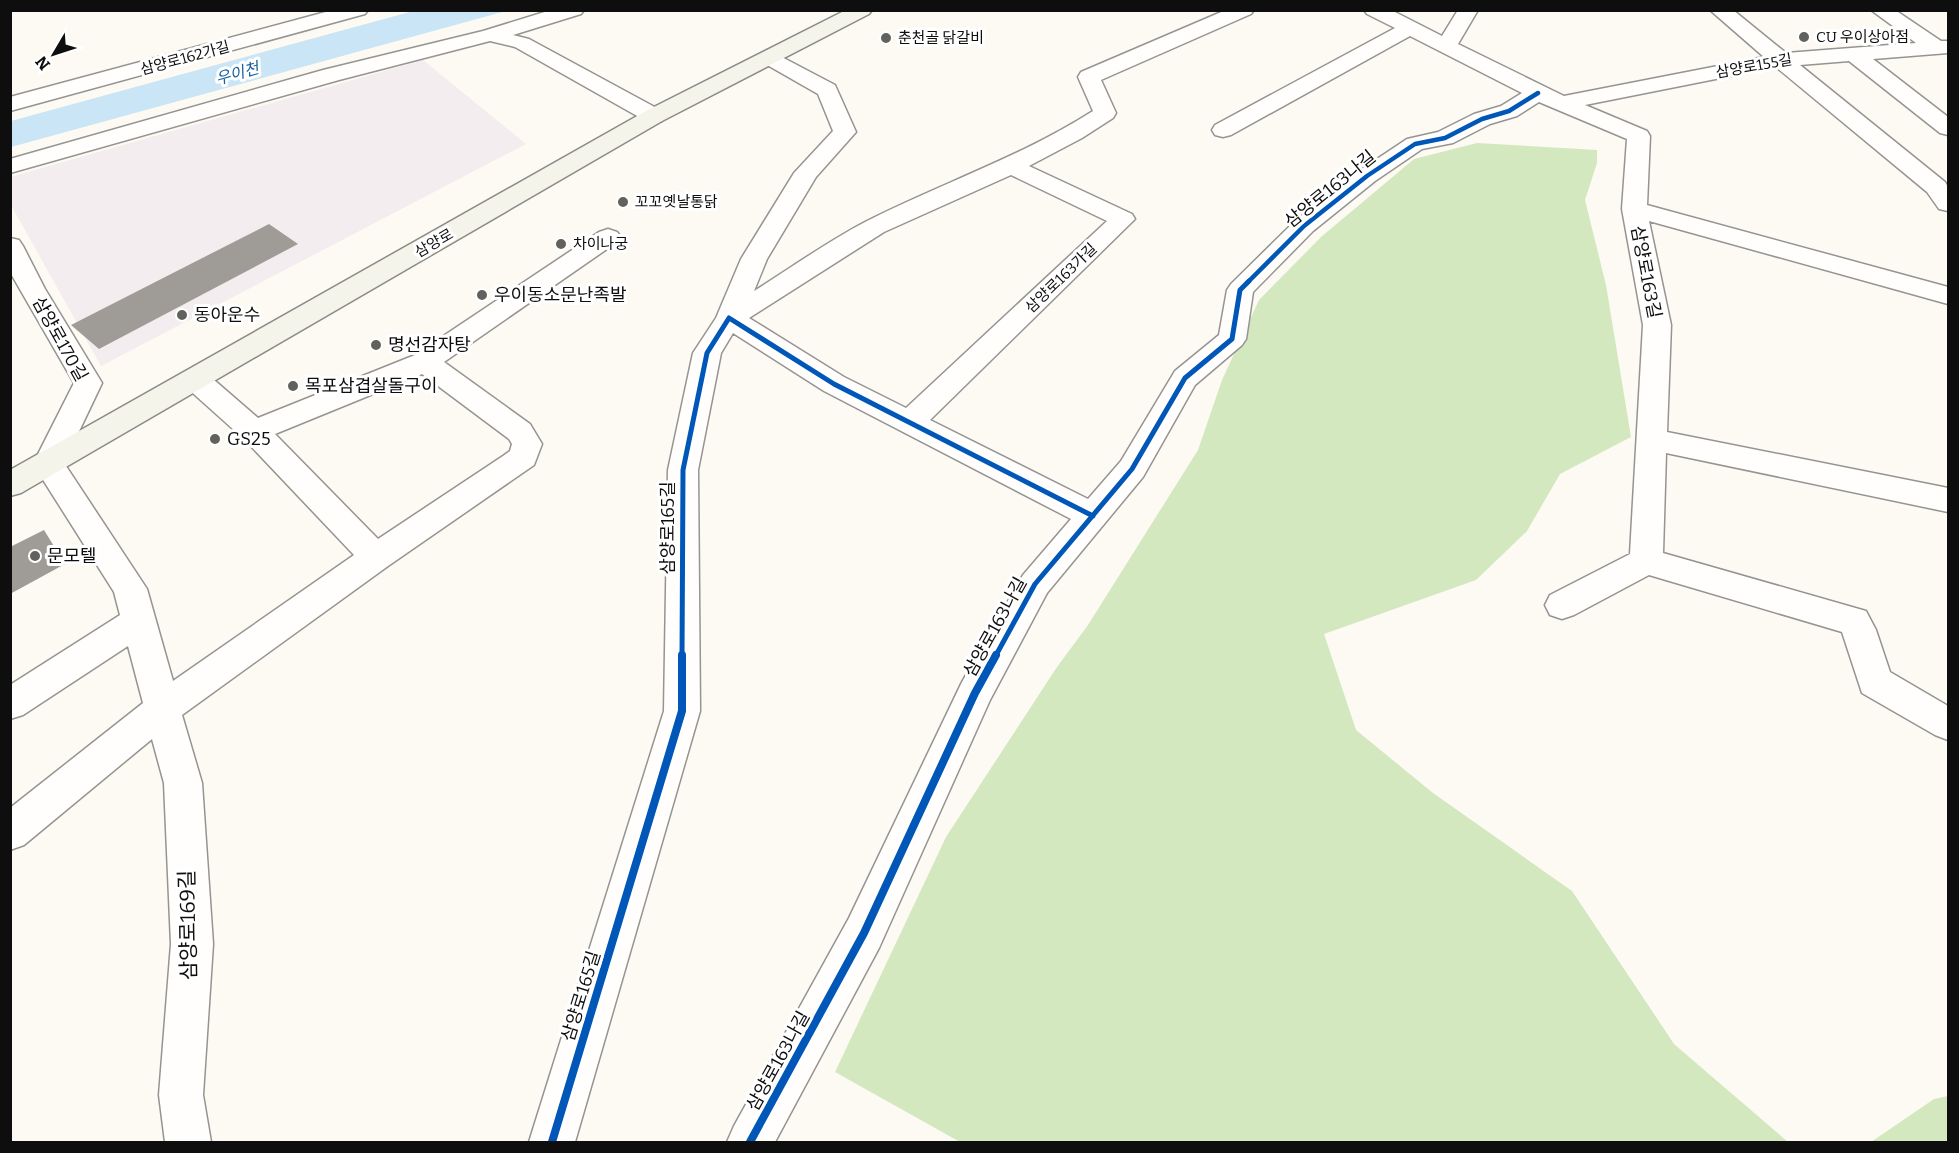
<svg xmlns="http://www.w3.org/2000/svg" width="1959" height="1153" viewBox="0 0 1959 1153" font-family="Bitter,'Noto Sans KR',serif">
	<style>
		.industrial { fill: #f3edef }
		.forest { fill: #d4e8c0 }
		.water { fill: #cae5f5 }
		.building { fill: #9f9c98 }
		.lines { fill: none; stroke-linecap: round; stroke-linejoin: round }
		.street-casing { stroke: #959491; stroke-width: 3 }
		.secondary-casing { stroke: #8c8b87; stroke-width: 3 }
		.street { fill: #fffefd; fill-rule: evenodd }
		.secondary { fill: #f5f4ea; fill-rule: evenodd }
		.cycleway-far2-casing { stroke: #fff; stroke-width: 7 }
		.cycleway-far1-casing { stroke: #fff; stroke-width: 9 }
		.cycleway-casing { stroke: #fff; stroke-width: 11 }
		.cycleway-far2 { stroke: #0057b8; stroke-width: 4.5 }
		.cycleway-far1 { stroke: #0057b8; stroke-width: 5 }
		.cycleway { stroke: #0057b8; stroke-width: 8 }
		.poi-dot { fill: #61615e; stroke: #fff; stroke-width: 2 }
		.labels { text-anchor: middle; stroke-width: 6; stroke-linejoin: round; paint-order: stroke }
		.far-poi-label { font-size: 15px; fill: #0e0e0e; stroke: #fff; text-anchor: start }
		.far-street-label { font-size: 15px; fill: #0e0e0e; stroke: #fff }
		.far-water-label { font-size: 16px; font-style: italic; fill: #1661a1; stroke: #fff }
		.street-label { font-size: 18px; fill: #0e0e0e; stroke: #fff }
		.poi-label { font-size: 18px; fill: #0e0e0e; stroke: #fff; text-anchor: start }
		.near-street-label { font-size: 21px; fill: #0e0e0e; stroke: #fff }
	</style>
	<rect width="100%" height="100%" fill="#fcfaf2"/>
	<path class="industrial" d="M 423,60 L 526,144 L 101,366 L 11,205 L 10,177 Z"/>
	<path class="forest" d="M 1477,143 L 1597,150 L 1597,163 L 1585,200 L 1606,285 L 1631,437 L 1560,474 L 1527,531 L 1476,580 L 1324,634 L 1356,730 L 1433,793 L 1572,891 L 1674,1044 L 1788,1142 L 960,1142 L 835,1072 L 946,837 L 1057,667 L 1088,625 L 1198,450 L 1222,380 L 1259,300 L 1321,237 L 1414,159 Z
		M 1948,1096 L 1948,1142 L 1871,1142 L 1934,1099 Z"/>
	<path class="water" d="M 417,10 L 506,11 L 11,147 L 11,121 Z"/>
	<path class="building" d="M 269,224 L 298,244 L 99,349 L 71,325 Z
		M 44,530 L 65,564 L 10,594 L 10,547 Z"/>
	<g class="lines">
		<g class="street-casing">
			<path id="street" d="M 333,10 L 368,10 L 365,14 L 10,111 L 10,97 Z
				M 551,10 L 584,10 L 581,14 L 513,35 L 529,39 L 662,111 L 665,116 L 662,121 L 654,123 L 646,121 L 515,47 L 490,41 L 339,80 L 10,173 L 10,159 L 323,70 L 483,31 Z
				M 1226,10 L 1254,10 L 1251,14 L 1101,80 L 1116,113 L 1113,118 L 1082,138 L 1029,166 L 1132,214 L 1135,219 L 930,420 L 1088,499 L 1121,461 L 1175,371 L 1219,335 L 1227,290 L 1231,284 L 1295,221 L 1359,171 L 1407,139 L 1438,132 L 1474,114 L 1501,106 L 1522,93 L 1410,36 L 1231,135 L 1223,137 L 1215,135 L 1212,130 L 1215,125 L 1395,28 L 1367,14 L 1364,10 L 1391,10 L 1442,36 L 1458,10 L 1478,10 L 1458,44 L 1564,96 L 1764,57 L 1710,10 L 1733,10 L 1786,53 L 1916,43 L 1871,10 L 1895,10 L 1941,41 L 1948,41 L 1948,53 L 1873,59 L 1948,117 L 1948,135 L 1940,133 L 1849,61 L 1800,65 L 1945,182 L 1948,187 L 1948,211 L 1939,209 L 1927,192 L 1776,67 L 1585,105 L 1647,131 L 1650,136 L 1647,205 L 1948,287 L 1948,304 L 1649,221 L 1671,325 L 1667,432 L 1948,488 L 1948,512 L 1666,453 L 1663,553 L 1866,611 L 1876,630 L 1890,672 L 1948,706 L 1948,740 L 1935,735 L 1862,693 L 1842,632 L 1649,575 L 1574,615 L 1562,619 L 1550,615 L 1545,605 L 1550,595 L 1630,554 L 1643,325 L 1622,209 L 1627,139 L 1539,102 L 1517,116 L 1490,124 L 1453,143 L 1422,149 L 1375,181 L 1313,231 L 1253,292 L 1246,339 L 1242,345 L 1195,385 L 1143,477 L 1047,593 L 990,700 L 879,948 L 775,1142 L 727,1142 L 734,1126 L 849,918 L 962,682 L 1023,575 L 1071,519 L 824,391 L 733,333 L 721,353 L 698,470 L 700,711 L 575,1142 L 529,1142 L 664,711 L 668,470 L 693,353 L 716,318 L 741,259 L 794,173 L 833,131 L 818,94 L 762,62 L 758,58 L 762,54 L 769,52 L 776,54 L 835,85 L 856,132 L 816,177 L 767,259 L 754,291 C 791,268 828,241 867,221 C 942,183 1021,157 1093,111 L 1078,77 L 1081,72 ZM 1011,175 L 1107,221 L 906,408 L 844,377 L 749,318 L 884,232 Z
				M 608,229 L 617,232 L 621,237 L 617,242 L 444,362 L 530,424 L 542,444 L 534,465 L 388,566 L 182,715 L 202,783 L 213,944 L 203,1095 L 211,1142 L 165,1142 L 159,1095 L 171,944 L 164,783 L 152,739 L 24,845 L 10,850 L 10,808 L 143,703 L 128,646 L 23,715 L 10,719 L 10,685 L 120,615 L 114,592 L 33,464 L 74,383 L 10,272 L 10,238 L 19,240 L 23,246 L 45,289 L 102,383 L 64,463 L 147,589 L 173,681 L 354,555 L 244,439 L 186,387 L 182,380 L 186,373 L 196,370 L 206,373 L 258,418 L 415,355 L 599,232 ZM 422,374 L 509,439 L 512,444 L 510,451 L 503,456 L 378,539 L 275,434 Z"/>
		</g>
		<g class="secondary-casing">
			<path id="secondary" d="M 846,10 L 872,10 L 869,14 L 662,121 L 21,493 L 10,496 L 10,470 L 646,111 Z"/>
		</g>
		<use href="#street" class="street"/>
		<use href="#secondary" class="secondary"/>
		<g class="cycleway-far2-casing">
			<path id="cycleway-far2" d="M 1247,283 L 1304,226 L 1367,176 L 1415,144 L 1445,138 L 1482,119 L 1509,111 L 1538,93"/>
		</g>
		<g class="cycleway-far1-casing">
			<path id="cycleway-far1" d="M 682,657 L 683,470 L 707,353 L 729,318 L 834,384 L 1093,516
				M 995,657 L 1035,584 L 1132,469 L 1185,378 L 1232,339 L 1240,290 L 1249,281"/>
		</g>
		<g class="cycleway-casing">
			<path id="cycleway" d="M 552,1142 L 682,711 L 682,655
				M 750,1142 L 864,933 L 975,693 L 996,655"/>
		</g>
		<use href="#cycleway-far2" class="cycleway-far2"/>
		<use href="#cycleway-far1" class="cycleway-far1"/>
		<use href="#cycleway" class="cycleway"/>
	</g>
	<g class="poi-dot">
		<circle cx="1804" cy="37" r="6"/>
		<circle cx="886" cy="38" r="6"/>
		<circle cx="623" cy="202" r="6"/>
		<circle cx="561" cy="244" r="6"/>
		<circle cx="482" cy="295" r="6"/>
		<circle cx="182" cy="315" r="6"/>
		<circle cx="376" cy="345" r="6"/>
		<circle cx="293" cy="386" r="6"/>
		<circle cx="215" cy="439" r="6"/>
		<circle cx="35" cy="556" r="6"/>
	</g>
	<g class="labels">
		<g class="far-poi-label">
			<text x="1816" y="42">CU 우이상아점</text>
			<text x="898" y="43">춘천골 닭갈비</text>
			<text x="635" y="207">꼬꼬옛날통닭</text>
			<text x="573" y="249">차이나궁</text>
		</g>
		<g class="far-street-label">
			<text transform="translate(185 58) rotate(-15)" y="5">삼양로162가길</text>
			<text transform="translate(1754 66) rotate(-10)" y="5">삼양로155길</text>
			<text transform="translate(434 243) rotate(-30)" y="5">삼양로</text>
			<text transform="translate(1061 278) rotate(-44)" y="5">삼양로163가길</text>
		</g>
		<g class="far-water-label">
			<text transform="translate(237 73) rotate(-16)" y="6">우이천</text>
		</g>
		<g class="street-label">
			<text transform="translate(1330 189) rotate(-39)" y="6">삼양로163나길</text>
			<text transform="translate(1646 272) rotate(79)" y="6">삼양로163길</text>
			<text transform="translate(60 339) rotate(61)" y="6">삼양로170길</text>
			<text transform="translate(668 528) rotate(-90)" y="6">삼양로165길</text>
			<text transform="translate(995 627) rotate(-61)" y="6">삼양로163나길</text>
			<text transform="translate(581 996) rotate(-73)" y="6">삼양로165길</text>
			<text transform="translate(778 1061) rotate(-61)" y="6">삼양로163나길</text>
		</g>
		<g class="poi-label">
			<text x="494" y="301">우이동소문난족발</text>
			<text x="194" y="321">동아운수</text>
			<text x="388" y="351">명선감자탕</text>
			<text x="305" y="392">목포삼겹살돌구이</text>
			<text x="227" y="445">GS25</text>
			<text x="47" y="562">문모텔</text>
		</g>
		<g class="near-street-label">
			<text transform="translate(188 925) rotate(-91)" y="7">삼양로169길</text>
		</g>
	</g>
	<rect width="1959" height="1153" fill="none" stroke="#0e0e0e" stroke-width="24"/>
	<g transform="translate(54 54) rotate(231)" stroke="#ffffff" stroke-width="4.5" paint-order="stroke">
	<path d="M0-4.5L10 22L0 15L-10 22Z" fill="#0e0e0e"/>
	<text y="-9" font-size="16" font-weight="bold" text-anchor="middle" fill="#0e0e0e">N</text>
	</g>
</svg>
